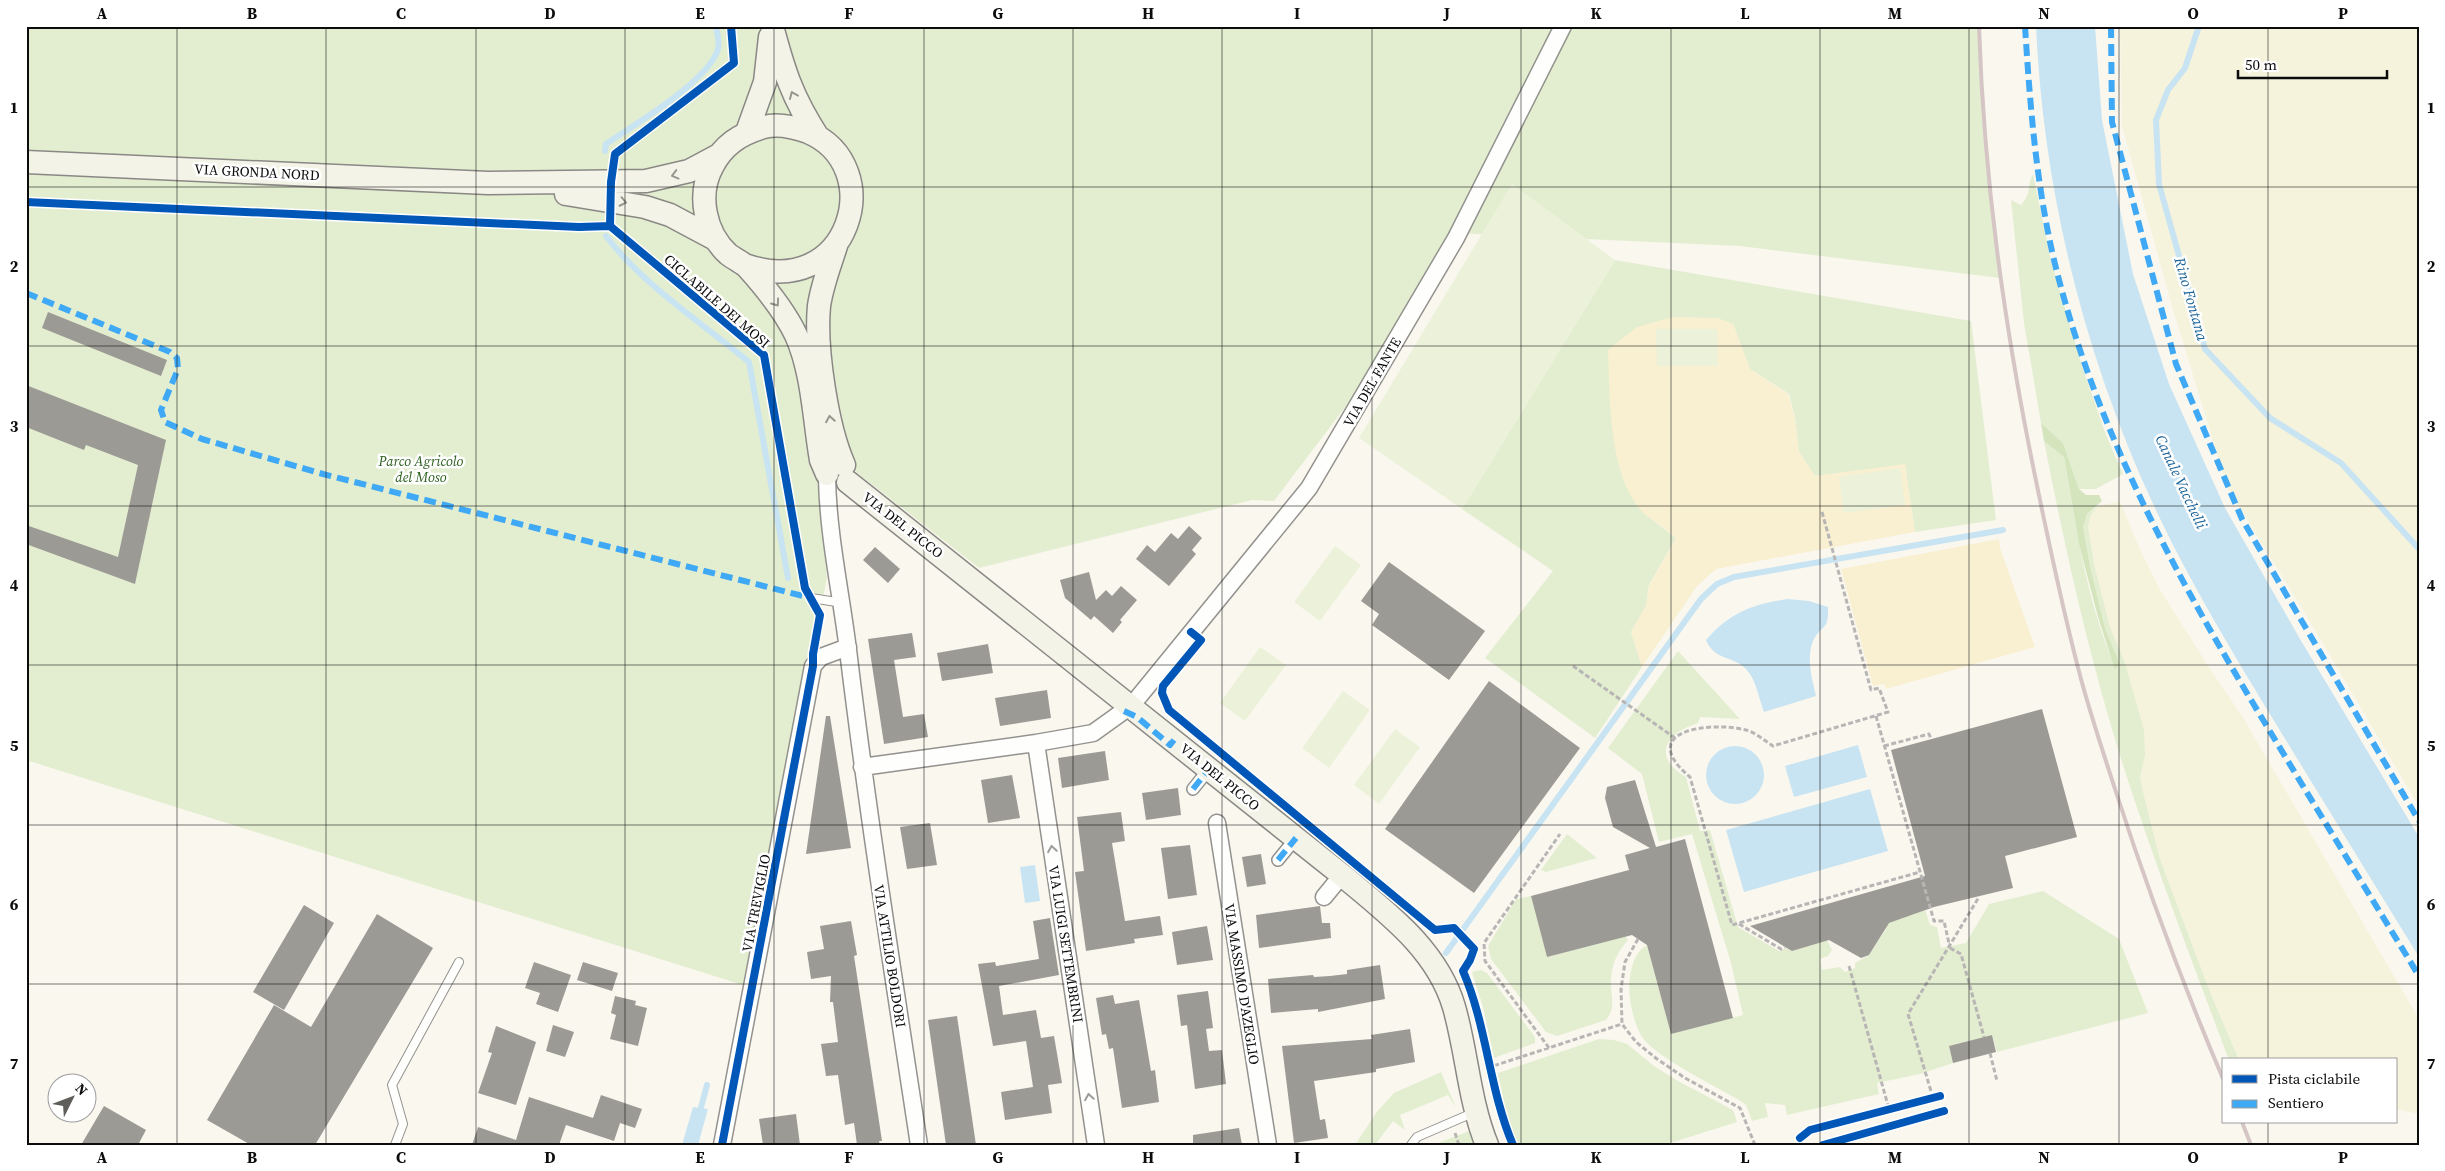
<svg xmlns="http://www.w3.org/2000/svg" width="2445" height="1171" viewBox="0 0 2445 1171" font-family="'Source Serif 4',serif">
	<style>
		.farmland { fill: #f6f3dc }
		.green { fill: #e3eed0 }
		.forest { fill: #d4e5be }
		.sand { fill: #f9efd1 }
		.pitch { fill: #ecf2da }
		.water { fill: #c8e4f2 }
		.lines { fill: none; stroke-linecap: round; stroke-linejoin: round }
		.stream { stroke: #c8e4f2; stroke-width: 6 }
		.building { fill: #9c9a95 }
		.service-casing { stroke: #93928e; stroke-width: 10 }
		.pedestrian-casing { stroke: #93928e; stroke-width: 14 }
		.minor-casing { stroke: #93928e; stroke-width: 19 }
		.secondary-casing { stroke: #8a8885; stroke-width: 25 }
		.path { stroke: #b7b6b5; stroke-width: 3; stroke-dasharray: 5 2.5; stroke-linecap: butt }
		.service { stroke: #fefefd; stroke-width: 8 }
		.pedestrian { stroke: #fefefd; stroke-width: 11 }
		.minor { stroke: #fefefd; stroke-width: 16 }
		.secondary { stroke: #f4f3e8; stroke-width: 22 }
		.rail { stroke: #d5c5c4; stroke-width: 4 }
		.quiet { stroke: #3fa9f5; stroke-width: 6; stroke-dasharray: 12 6; stroke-linecap: butt }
		.cycleway-casing { stroke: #fff; stroke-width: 11 }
		.cycleway { stroke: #0057b8; stroke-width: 8 }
		.oneway { stroke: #979790 }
		.oneway2 { stroke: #9d9d9d }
		.grid { fill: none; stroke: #0c0c0c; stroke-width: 1; stroke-opacity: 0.55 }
		.labels { text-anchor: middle; stroke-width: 5; stroke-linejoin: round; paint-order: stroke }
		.street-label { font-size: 14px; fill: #0c0c0c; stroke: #fff }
		.park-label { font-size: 14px; font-style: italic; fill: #2d601f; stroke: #fff }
		.water-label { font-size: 15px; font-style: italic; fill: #1a6298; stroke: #fff }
		.neatline { fill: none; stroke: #0c0c0c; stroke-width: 2 }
		.grid-label { font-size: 16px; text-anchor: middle; font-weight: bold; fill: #0c0c0c }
	</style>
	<rect width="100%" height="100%" fill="#faf7ef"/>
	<path class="farmland" d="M 2120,26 L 2419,26 L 2419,807 L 2312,625 L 2227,487 L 2172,306 L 2122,126 Z
		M 2120,501 L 2141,552 L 2159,588 L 2212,672 L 2242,716 L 2419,1019 L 2419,1114 L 2396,1109 L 2396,1060 L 2239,1060 L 2210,992 L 2160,859 L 2143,792 L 2140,777 L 2145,755 L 2125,663 L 2110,627 L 2094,564 L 2088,526 L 2091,515 L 2098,506 Z"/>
	<path class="green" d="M 26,26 L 1979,26 L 1983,136 L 2000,278 L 1740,246 L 1452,233 L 1377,365 L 1274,501 L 1252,500 L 979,568 L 814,439 L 827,578 L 743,985 L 26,760 Z
		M 2033,174 L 2051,261 L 2083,369 L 2106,435 L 2123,474 L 2096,489 L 2079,489 L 2063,443 L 2041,423 L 2024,323 L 2011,200 L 2021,205 C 2033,191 2026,188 2033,174 Z
		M 1615,260 L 1971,321 L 1996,520 L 1915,532 L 1905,465 L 1815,476 L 1799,452 L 1795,418 L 1789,394 L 1750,369 L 1733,324 L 1645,514 L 1676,538 L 1649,585 L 1646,606 L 1631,632 L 1642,667 L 1595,738 L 1485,658 L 1553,571 L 1462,509 Z
		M 2044,441 L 2064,457 C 2076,528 2087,603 2116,670 L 2120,664 L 2105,628 L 2090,566 L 2083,527 L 2087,514 L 2098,506 L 2091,515 L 2088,526 L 2094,564 L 2110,627 L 2125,663 L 2144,730 L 2145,755 L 2140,777 L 2143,792 L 2160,859 L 2210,992 L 2239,1060 L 2229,1060 L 2227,1055 C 2189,953 2150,852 2118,749 C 2087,648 2064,544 2044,441 Z
		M 1678,651 L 1740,719 L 1700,717 L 1698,723 C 1666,733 1651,757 1686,777 L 1700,831 L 1710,830 L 1738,927 L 1779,951 L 1787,948 L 1792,951 L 1827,940 L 1832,950 L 1828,956 L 1820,959 L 1822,970 L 1840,967 L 1845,972 L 1855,968 L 1855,963 L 1869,955 L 1886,929 L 1881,926 L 1925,910 L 1930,925 L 1937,927 L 1941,948 L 1966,943 L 1989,904 L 2043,891 L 2119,939 L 2148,1013 L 1997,1052 L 1992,1035 L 1949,1046 L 1953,1063 L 1920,1074 L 1877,1083 L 1879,1094 L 1787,1115 L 1785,1105 L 1765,1103 L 1768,1117 L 1752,1121 L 1746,1105 L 1739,1100 C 1715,1086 1657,1058 1642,1037 C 1633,1022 1627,995 1630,977 C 1632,964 1635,952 1647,945 L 1671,1034 L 1743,1015 L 1731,963 L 1692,834 L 1659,842 L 1642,774 L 1608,748 Z
		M 1567,834 L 1597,858 L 1546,872 L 1541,870 Z
		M 1531,896 L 1547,957 L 1625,936 L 1628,940 C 1618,951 1612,963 1611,979 C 1610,994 1617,1007 1606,1020 L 1557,1036 L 1546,1032 L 1491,959 L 1488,946 L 1516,899 Z
		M 1481,970 L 1487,973 L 1535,1037 L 1535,1043 L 1494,1058 L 1483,1007 L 1472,972 Z
		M 1599,1039 L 1614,1040 L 1627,1044 L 1654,1066 L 1678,1081 L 1733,1110 L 1737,1122 L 1664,1145 L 1517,1145 L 1506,1113 L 1498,1073 Z
		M 1441,1072 L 1456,1108 L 1448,1095 L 1400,1115 L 1405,1130 L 1393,1121 L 1375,1145 L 1355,1145 L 1376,1113 L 1394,1093 Z
		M 1469,1131 L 1474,1145 L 1433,1145 Z"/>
	<path class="forest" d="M 2041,423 L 2063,443 L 2079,489 L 2086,495 L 2099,495 L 2102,501 L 2087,514 L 2083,527 L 2090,566 L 2105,628 L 2120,664 L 2115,670 L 2098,617 L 2079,544 L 2064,457 L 2044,441 Z"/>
	<path class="sand" d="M 1673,317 L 1718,318 L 1733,324 L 1750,369 L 1788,394 L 1795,418 L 1799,452 L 1815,476 L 1905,464 L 1915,532 L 1716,569 L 1697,586 L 1642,667 L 1631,632 L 1646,606 L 1649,586 L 1676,538 C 1667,529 1656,523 1646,515 C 1608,481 1610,397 1608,350 L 1637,327 Z
		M 1999,539 L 2000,548 L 2035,647 L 1886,689 L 1884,684 L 1873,686 L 1841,569 Z"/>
	<path class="pitch" d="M 1512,184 L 1615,260 L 1462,509 L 1359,438 Z
		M 1656,329 L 1717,329 L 1718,366 L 1657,366 Z
		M 1900,468 L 1905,505 L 1844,513 L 1839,477 Z
		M 1335,546 L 1361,565 L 1320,621 L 1294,602 Z
		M 1260,647 L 1286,665 L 1245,721 L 1220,703 Z
		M 1343,691 L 1370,710 L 1329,768 L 1302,748 Z
		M 1395,729 L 1420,747 L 1379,804 L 1354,785 Z"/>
	<path class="water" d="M 2036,26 L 2095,26 L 2102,120 L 2133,274 L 2169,384 L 2225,508 L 2300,639 L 2419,837 L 2419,957 C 2376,887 2333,817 2290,747 C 2249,680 2208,613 2172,543 C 2091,383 2044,205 2036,26 Z
		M 1788,599 L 1809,601 L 1828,607 C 1829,632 1821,624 1813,641 C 1806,659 1812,678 1816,696 L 1764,712 C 1759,699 1756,679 1746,669 C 1732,655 1715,661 1706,640 C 1731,612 1751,605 1788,599 Z
		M 1858,745 L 1867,777 L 1794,797 L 1785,766 Z
		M1706 775a29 29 0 1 1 58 0a29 29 0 1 1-58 0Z
		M 1870,789 L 1888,851 L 1744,892 L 1726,830 Z
		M 1035,865 L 1040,901 L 1025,903 L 1020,867 Z
		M 693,1107 L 708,1109 L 698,1145 L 682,1145 Z"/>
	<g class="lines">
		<path class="stream" d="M 2199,26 L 2185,68 L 2168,90 L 2156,120 L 2159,184 L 2205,349 L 2270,418 L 2341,463 L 2419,549
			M 605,151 L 606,144 C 634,125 709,81 718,49 C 720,43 717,33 716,26
			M 606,236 C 642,284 703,324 749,362 L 788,578
			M 1446,953 L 1701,599 L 1717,584 L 1734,577 L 2003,530
			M 699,1115 L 707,1085"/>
	</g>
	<path class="building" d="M 48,312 L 167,360 L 161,376 L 42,328 Z
		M 26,385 L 166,440 L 135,584 L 26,544 L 26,525 L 118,557 L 138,465 L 86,445 L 84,450 L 26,427 Z
		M 1189,526 L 1202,538 L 1192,550 L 1196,554 L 1169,586 L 1136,559 L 1147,545 L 1155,552 L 1171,533 L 1178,539 Z
		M 875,547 L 900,569 L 888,583 L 863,560 Z
		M 1389,562 L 1485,631 L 1449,680 L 1372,625 L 1379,614 L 1361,601 Z
		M 1089,572 L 1096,600 L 1106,590 L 1112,596 L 1121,586 L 1137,600 L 1120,620 L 1122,622 L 1113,633 L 1094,616 L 1091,620 L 1065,598 L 1060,580 Z
		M 912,633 L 916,657 L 894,660 L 903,717 L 924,714 L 928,737 L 884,744 L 868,639 Z
		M 988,644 L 993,673 L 942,681 L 937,653 Z
		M 1489,681 L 1580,748 L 1474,893 L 1385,829 Z
		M 1047,690 L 1051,718 L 1000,726 L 995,698 Z
		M 2042,709 L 2077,837 L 2005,856 L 2013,888 L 1934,907 L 1889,923 L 1869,955 L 1861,958 L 1829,940 L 1792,951 L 1750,926 L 1925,876 L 1891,750 Z
		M 826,716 L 830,716 L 851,848 L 806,854 Z
		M 1105,751 L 1109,780 L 1062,788 L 1058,758 Z
		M 1012,775 L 1020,818 L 988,823 L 981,780 Z
		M 1635,780 L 1656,847 L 1685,839 L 1733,1018 L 1671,1034 L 1647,945 L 1632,935 L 1547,957 L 1531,896 L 1629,870 L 1625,855 L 1650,848 L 1613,827 L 1605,798 L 1607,787 Z
		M 1178,788 L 1181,815 L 1146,820 L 1142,793 Z
		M 1121,812 L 1125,841 L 1112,843 L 1125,921 L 1160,916 L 1163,935 L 1134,939 L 1135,943 L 1086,951 L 1075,872 L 1084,871 L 1077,817 Z
		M 930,823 L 937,865 L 907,869 L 900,827 Z
		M 1190,845 L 1197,895 L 1168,899 L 1161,848 Z
		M 1261,854 L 1266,884 L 1247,887 L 1242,857 Z
		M 304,905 L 334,923 L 284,1010 L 253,992 Z
		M 1320,906 L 1322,923 L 1330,923 L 1331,938 L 1259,948 L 1256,915 Z
		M 377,914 L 433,948 L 315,1145 L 251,1145 L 207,1120 L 274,1005 L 311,1027 Z
		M 1050,918 L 1059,975 L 999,986 L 1003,1015 L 1036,1010 L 1041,1038 L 1054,1036 L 1062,1083 L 1048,1085 L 1052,1113 L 1005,1120 L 1001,1092 L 1033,1087 L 1026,1041 L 993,1046 L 978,964 L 995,962 L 996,966 L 1039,959 L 1033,921 Z
		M 851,921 L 857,955 L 854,956 L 882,1141 L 879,1141 L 880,1145 L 857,1145 L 854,1123 L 845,1125 L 838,1075 L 826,1076 L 821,1044 L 838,1042 L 833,1002 L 830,1002 L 831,976 L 811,979 L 807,952 L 824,949 L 820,926 Z
		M 1207,926 L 1213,960 L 1177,965 L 1172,932 Z
		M 534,962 L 571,975 L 558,1012 L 536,1004 L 540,993 L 525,988 Z
		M 583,962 L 618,973 L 612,991 L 577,980 Z
		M 1380,965 L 1385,999 L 1318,1012 L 1318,1009 L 1271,1013 L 1268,979 L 1313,975 L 1314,977 L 1330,976 L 1347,974 L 1347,970 Z
		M 1208,991 L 1213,1028 L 1206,1029 L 1209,1051 L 1222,1050 L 1226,1084 L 1195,1089 L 1187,1025 L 1181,1026 L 1177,995 Z
		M 1113,995 L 1115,1004 L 1139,1000 L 1151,1071 L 1155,1070 L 1159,1102 L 1122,1108 L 1113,1048 L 1109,1049 L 1106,1034 L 1102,1035 L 1096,998 Z
		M 615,996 L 636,1001 L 635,1005 L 647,1008 L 638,1046 L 610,1039 L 616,1015 L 611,1013 Z
		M 957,1016 L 976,1145 L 946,1145 L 928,1020 Z
		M 553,1025 L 574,1032 L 565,1057 L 546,1051 Z
		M 496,1026 L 536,1042 L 516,1105 L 478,1093 L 492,1053 L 488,1052 Z
		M 1410,1029 L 1415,1062 L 1376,1069 L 1376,1072 L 1314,1081 L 1320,1120 L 1325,1119 L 1328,1138 L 1294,1143 L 1282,1046 L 1372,1039 L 1371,1035 Z
		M 1992,1035 L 1996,1052 L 1953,1063 L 1949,1046 Z
		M 601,1095 L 642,1109 L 635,1128 L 620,1123 L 614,1141 L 566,1125 L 559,1145 L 472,1145 L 478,1127 L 516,1140 L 529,1097 L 593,1118 Z
		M 104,1106 L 146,1130 L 138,1145 L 81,1145 Z
		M 796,1114 L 800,1145 L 763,1145 L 759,1119 Z
		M 1239,1128 L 1242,1145 L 1193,1145 L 1193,1135 Z"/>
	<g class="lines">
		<g class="service-casing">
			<path id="service" d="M 811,598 L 843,603
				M 395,1145 L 403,1124 L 392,1085 L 459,962
				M 1411,1145 L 1417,1137 L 1475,1112"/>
		</g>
		<g class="pedestrian-casing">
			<path id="pedestrian" d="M 1193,789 L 1209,769
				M 1278,860 L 1296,838"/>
		</g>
		<g class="minor-casing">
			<path id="minor" d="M 827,478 C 828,535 841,593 848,650 C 868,816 894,980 919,1145
				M 1036,743 L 1096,1145
				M 862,767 L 1036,743 L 1093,733 L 1132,705 L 1309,488 L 1456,238 L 1563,26
				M 1217,823 L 1268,1145
				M 1324,897 L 1342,875
				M 722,1145 L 813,666 L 821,657 L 848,647"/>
		</g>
		<g class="secondary-casing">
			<path id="secondary" d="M 772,26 C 784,71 792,97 818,137
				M 747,132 L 765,82 L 770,37
				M 26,162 L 488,183 L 646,181 L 689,171 L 719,155
				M 566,194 L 645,207 L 670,215 L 715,239
				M 836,246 C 830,265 822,285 819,306 C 815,348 827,427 844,465
				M 745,265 C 850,302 889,166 808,132 C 794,127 778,123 764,127 C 740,134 723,145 712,167 C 697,195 705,233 728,254 C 734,259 742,262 747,267 C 765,287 784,310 796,335 C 813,373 814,420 821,460 L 827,474
				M 848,482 L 1342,875 C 1386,912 1437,949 1454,1007 C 1467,1052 1469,1101 1487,1145"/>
		</g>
		<path class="path" d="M 1822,512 L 1871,690 L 1879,688 L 1888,712 L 1773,746 C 1765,741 1755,732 1746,730 C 1711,721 1634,730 1690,777 L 1732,925 L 1920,872
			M 1573,666 L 1675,738
			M 1876,716 L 1934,921 L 1944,921 L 1950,948
			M 1884,746 L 1929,734 L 1931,739
			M 1739,924 L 1781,949 L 1785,947
			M 1638,939 L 1625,962 L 1621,989 L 1622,1024 L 1636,1042 L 1657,1059 L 1685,1078 L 1740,1108 L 1755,1145
			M 1950,948 L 1961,954 L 1984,1037
			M 1849,966 L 1889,1109
			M 1549,1048 L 1485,961 L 1484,943 L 1560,834
			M 1990,1053 L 1997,1081
			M 1487,1068 L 1622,1024
			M 1933,1098 L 1908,1014 L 1979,897
			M 1455,1133 L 1459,1145"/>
		<use href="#service" class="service"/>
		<use href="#pedestrian" class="pedestrian"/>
		<use href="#minor" class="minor"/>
		<use href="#secondary" class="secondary"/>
		<path class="rail" d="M 1979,26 C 1984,181 2004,324 2035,476 C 2049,544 2063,612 2081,679 C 2091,716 2103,752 2115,789 C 2147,888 2183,985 2224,1081
			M 2242,1122 L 2251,1145"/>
		<path class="quiet" d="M 2025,26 C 2030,105 2036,183 2054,260 C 2097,438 2183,588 2277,743 C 2324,821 2372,899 2419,976
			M 2111,26 L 2112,122 L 2176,364 L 2242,519 L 2419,821
			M 26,293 L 170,352 L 177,358 L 178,369 L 161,410 L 165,422 L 202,439 L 323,474 L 811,598
			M 1124,711 L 1137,717 L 1170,745 L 1174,740
			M 1193,789 L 1209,769
			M 1278,860 L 1296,838"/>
		<g class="cycleway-casing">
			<path id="cycleway" d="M 26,202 L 579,227 L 610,226
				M 1191,632 L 1201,640 L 1163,686 L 1162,693 L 1169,710 L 1435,930 L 1454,928 L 1474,949 L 1470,960 L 1463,971 C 1487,1026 1489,1089 1513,1145
				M 1800,1138 L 1810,1130 L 1940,1096
				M 722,1145 L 813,666 L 813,654 L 820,615 L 805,588 L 764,355 L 610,226 L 611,182 L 615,154 L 734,63 L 731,26
				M 1823,1145 L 1944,1111"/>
		</g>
		<use href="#cycleway" class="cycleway"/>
	</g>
	<defs><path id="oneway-chevron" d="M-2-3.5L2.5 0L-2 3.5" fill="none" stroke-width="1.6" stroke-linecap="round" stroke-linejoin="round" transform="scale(1.25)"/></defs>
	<g class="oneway">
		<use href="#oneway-chevron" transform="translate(793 95) rotate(-113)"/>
		<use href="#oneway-chevron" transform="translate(675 175) rotate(165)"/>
		<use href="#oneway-chevron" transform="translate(623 202) rotate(12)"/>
		<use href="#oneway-chevron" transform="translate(776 303) rotate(54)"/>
		<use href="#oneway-chevron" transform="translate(830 419) rotate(-99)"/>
	</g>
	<g class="oneway2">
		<use href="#oneway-chevron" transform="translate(1052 849) rotate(-99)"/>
		<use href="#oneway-chevron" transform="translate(1089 1097) rotate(-99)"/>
	</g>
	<path class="grid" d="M 177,26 L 177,1145M 326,26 L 326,1145M 476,26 L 476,1145M 625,26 L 625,1145M 774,26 L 774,1145M 924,26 L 924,1145M 1073,26 L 1073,1145M 1222,26 L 1222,1145M 1372,26 L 1372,1145M 1521,26 L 1521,1145M 1671,26 L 1671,1145M 1820,26 L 1820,1145M 1969,26 L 1969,1145M 2119,26 L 2119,1145M 2268,26 L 2268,1060M 26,187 L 2419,187M 26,346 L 2419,346M 26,506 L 2419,506M 26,665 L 2419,665M 26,825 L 2419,825M 26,984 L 2419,984M 2268,1122 L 2268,1145"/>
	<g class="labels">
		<g class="street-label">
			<text transform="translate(257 172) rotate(3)" y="5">VIA GRONDA NORD</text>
			<text transform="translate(717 301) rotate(41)" y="5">CICLABILE DEI MOSI</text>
			<text transform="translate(1372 382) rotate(-60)" y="5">VIA DEL FANTE</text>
			<text transform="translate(903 525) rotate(38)" y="5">VIA DEL PICCO</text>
			<text transform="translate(1220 777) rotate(39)" y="5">VIA DEL PICCO</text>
			<text transform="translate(756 903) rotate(-79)" y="5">VIA TREVIGLIO</text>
			<text transform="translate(1066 944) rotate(81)" y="5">VIA LUIGI SETTEMBRINI</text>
			<text transform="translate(890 956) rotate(81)" y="5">VIA ATTILIO BOLDORI</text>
			<text transform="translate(1242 984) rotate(81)" y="5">VIA MASSIMO D'AZEGLIO</text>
		</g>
		<g class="park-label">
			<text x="421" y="466">Parco Agricolo<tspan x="421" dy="16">del Moso</tspan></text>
		</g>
		<g class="water-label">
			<text transform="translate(2191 299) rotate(74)" y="5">Rino Fontana</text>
			<text transform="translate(2181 482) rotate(65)" y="5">Canale Vacchelli</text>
		</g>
	</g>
	<rect width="2445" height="1171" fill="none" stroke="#ffffff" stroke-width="55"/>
	<rect x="2222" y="1058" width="175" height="65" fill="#ffffff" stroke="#9e9e9e"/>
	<rect x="2232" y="1075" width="25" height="8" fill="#0057b8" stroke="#9e9e9e"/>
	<text x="2268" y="1084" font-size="15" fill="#0c0c0c">Pista ciclabile</text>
	<rect x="2232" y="1100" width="25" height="8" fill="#3fa9f5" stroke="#9e9e9e"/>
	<text x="2268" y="1108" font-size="15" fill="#0c0c0c">Sentiero</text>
	<g transform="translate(72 1098) rotate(48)"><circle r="24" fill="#ffffff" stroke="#9e9e9e"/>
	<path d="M0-4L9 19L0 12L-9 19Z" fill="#5f5e5b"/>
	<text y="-8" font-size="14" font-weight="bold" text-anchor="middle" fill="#0c0c0c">N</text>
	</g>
	<path d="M2238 70v8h149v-8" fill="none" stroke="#0c0c0c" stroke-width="2.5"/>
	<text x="2245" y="70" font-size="15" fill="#0c0c0c" stroke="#ffffff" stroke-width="4" paint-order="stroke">50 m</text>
	<rect x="28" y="28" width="2390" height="1116" class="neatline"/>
	<g class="grid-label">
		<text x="102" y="19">A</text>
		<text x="252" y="19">B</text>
		<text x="401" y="19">C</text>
		<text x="550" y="19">D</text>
		<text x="700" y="19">E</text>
		<text x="849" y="19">F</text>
		<text x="998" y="19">G</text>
		<text x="1148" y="19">H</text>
		<text x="1297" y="19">I</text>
		<text x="1447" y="19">J</text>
		<text x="1596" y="19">K</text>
		<text x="1745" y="19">L</text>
		<text x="1895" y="19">M</text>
		<text x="2044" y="19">N</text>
		<text x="2193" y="19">O</text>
		<text x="2343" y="19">P</text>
		<text x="14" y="113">1</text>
		<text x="2431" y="113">1</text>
		<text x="14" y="272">2</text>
		<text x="2431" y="272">2</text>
		<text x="14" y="432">3</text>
		<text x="2431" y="432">3</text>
		<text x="14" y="591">4</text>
		<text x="2431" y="591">4</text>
		<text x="14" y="751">5</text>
		<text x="2431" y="751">5</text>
		<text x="14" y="910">6</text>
		<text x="2431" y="910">6</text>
		<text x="14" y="1069">7</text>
		<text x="2431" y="1069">7</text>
		<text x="102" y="1163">A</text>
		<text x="252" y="1163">B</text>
		<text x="401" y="1163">C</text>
		<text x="550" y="1163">D</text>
		<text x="700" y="1163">E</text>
		<text x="849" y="1163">F</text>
		<text x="998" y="1163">G</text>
		<text x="1148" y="1163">H</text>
		<text x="1297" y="1163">I</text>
		<text x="1447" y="1163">J</text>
		<text x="1596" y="1163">K</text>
		<text x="1745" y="1163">L</text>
		<text x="1895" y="1163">M</text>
		<text x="2044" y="1163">N</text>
		<text x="2193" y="1163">O</text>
		<text x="2343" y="1163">P</text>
	</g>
</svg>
